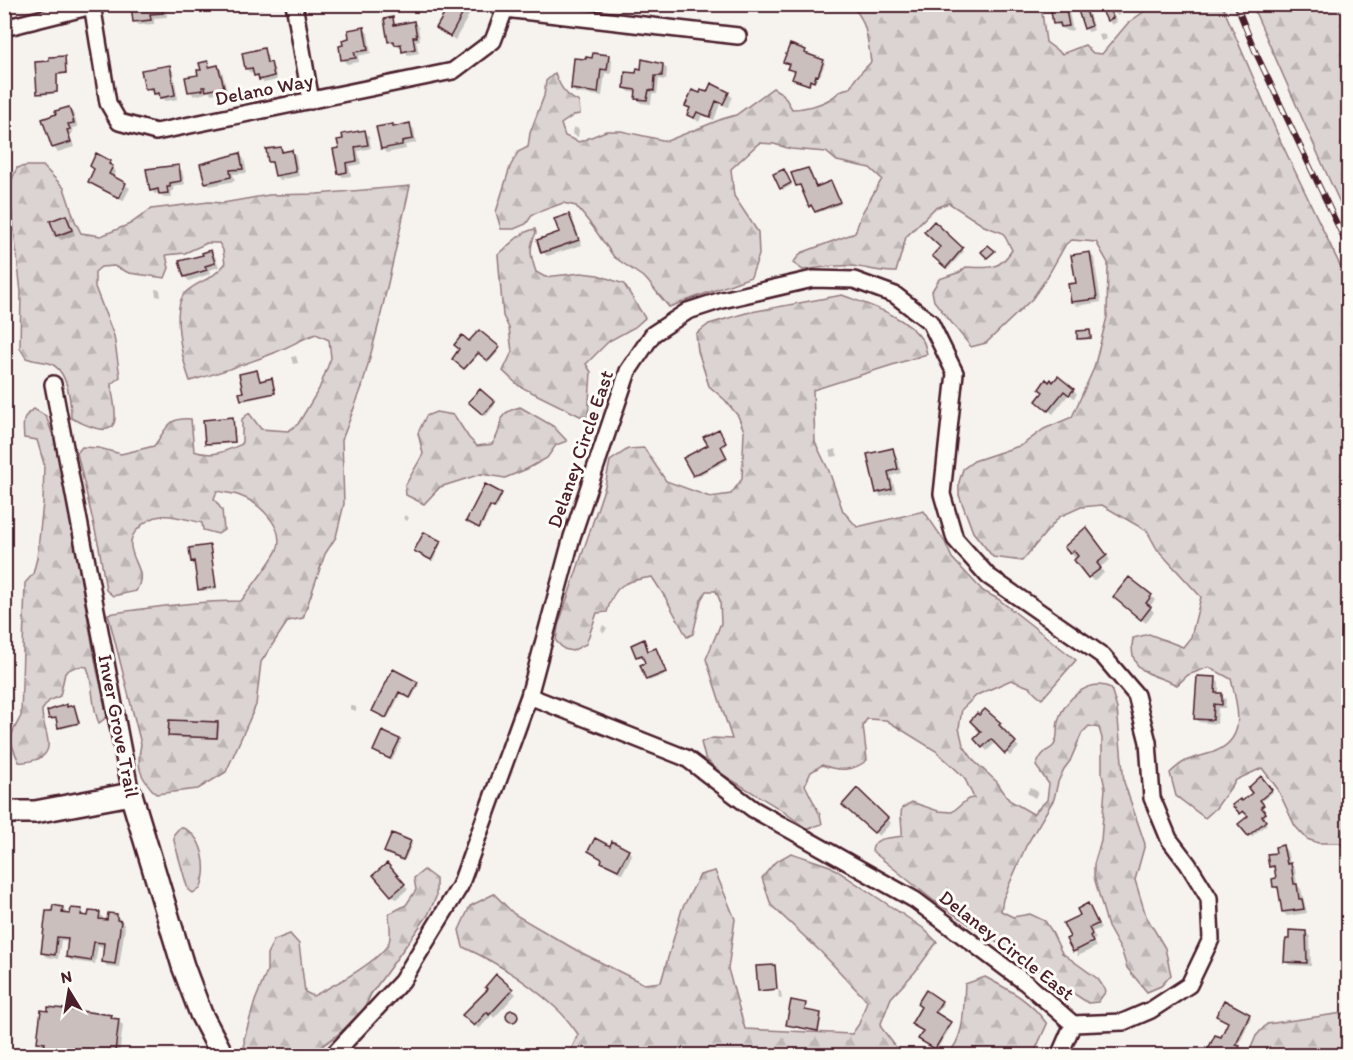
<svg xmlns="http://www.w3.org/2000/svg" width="1353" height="1060" viewBox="0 0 1353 1060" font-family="Itim,sans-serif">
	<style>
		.forest { fill: url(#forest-firs); stroke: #937a7e; stroke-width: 1.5 }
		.shadow { fill: #0003 }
		.building { fill: #cbbfbe; stroke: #4a1f2b; stroke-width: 1.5 }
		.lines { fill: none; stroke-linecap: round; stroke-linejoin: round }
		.street-casing { stroke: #4a1f2b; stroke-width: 20 }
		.secondary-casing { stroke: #4a1f2b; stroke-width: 26 }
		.street { stroke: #fdfcf7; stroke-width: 15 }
		.secondary { stroke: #fdfcf7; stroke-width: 21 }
		.rail-casing { stroke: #4a1f2b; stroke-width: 6 }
		.rail { stroke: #fdfcf7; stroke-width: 4; stroke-dasharray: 11; stroke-linecap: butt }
		.labels { text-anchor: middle; stroke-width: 6; stroke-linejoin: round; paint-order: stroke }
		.street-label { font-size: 20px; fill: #4a1f2b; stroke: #fdfcf7 }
	</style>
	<defs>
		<pattern id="forest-firs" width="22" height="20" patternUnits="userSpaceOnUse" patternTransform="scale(1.5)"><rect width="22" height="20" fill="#dcd4d2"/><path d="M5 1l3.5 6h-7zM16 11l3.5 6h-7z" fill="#beb6b4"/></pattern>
	</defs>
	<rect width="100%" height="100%" fill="#f6f3ef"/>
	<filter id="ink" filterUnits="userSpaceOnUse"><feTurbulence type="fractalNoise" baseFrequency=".0167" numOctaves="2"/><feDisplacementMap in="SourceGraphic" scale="12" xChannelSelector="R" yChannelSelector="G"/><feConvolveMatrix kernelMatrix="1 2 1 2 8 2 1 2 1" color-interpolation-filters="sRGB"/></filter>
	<g filter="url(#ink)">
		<path class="forest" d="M 849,5 L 1041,5 L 1046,42 L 1062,54 L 1085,45 L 1093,53 L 1102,54 L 1128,23 L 1149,8 L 1150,5 L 1222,5 L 1281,142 L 1348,282 L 1348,852 L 1340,843 L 1318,843 L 1307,839 L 1295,826 L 1277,788 L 1262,768 L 1236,780 L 1216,808 L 1205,818 L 1176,796 L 1170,773 C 1187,757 1190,760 1211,753 C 1248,741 1238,709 1231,679 L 1209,667 L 1188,675 L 1177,685 C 1151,673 1127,673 1133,638 L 1149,634 L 1183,647 L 1191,637 L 1201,597 L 1157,549 L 1147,531 L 1102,505 L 1081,507 L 1059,517 L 1022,561 L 993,557 L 973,532 L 959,495 L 959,482 L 963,469 L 974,461 L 1022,445 L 1044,429 L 1072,417 L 1094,368 L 1107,317 L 1108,263 L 1096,242 L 1072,240 L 1066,244 L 1046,279 L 1032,299 L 986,343 L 971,347 L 934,301 L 932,291 L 939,279 L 960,272 L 966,267 C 988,268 999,271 1012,250 L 1003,233 L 984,226 L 949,203 L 935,208 L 906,237 L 896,272 C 880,273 866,267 850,266 C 834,265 818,268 803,270 L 793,263 L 801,253 L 855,233 L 862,213 L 882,179 L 870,168 L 837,161 L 826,152 L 791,149 L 774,144 L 759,143 L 731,169 L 734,196 L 758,232 L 759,255 L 751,277 L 669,307 L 646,279 L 614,257 L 593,227 L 576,206 L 563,203 L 533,214 L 526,224 L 514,229 L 501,229 L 496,212 L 510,167 L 518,152 L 528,147 L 530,133 L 544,96 L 546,81 L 555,73 C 560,87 565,95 579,102 L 580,114 L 574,115 L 561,124 L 565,136 L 579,142 L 606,131 L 621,131 L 667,141 L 722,119 L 736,115 L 773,88 L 783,94 L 792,109 C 804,109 820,105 830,99 C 839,94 837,90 850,88 L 856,78 L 871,62 C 868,44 867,15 849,5 Z
			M 1252,5 L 1343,5 L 1348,18 L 1348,220 L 1329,179 Z
			M 26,166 L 43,166 L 64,188 L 75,221 L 81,233 L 101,236 L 130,224 L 151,209 L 209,202 L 223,203 L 269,195 L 317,194 L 410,186 L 379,323 L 362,387 L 342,440 L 344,504 L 336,537 L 325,554 L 303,618 L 288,621 L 261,662 L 256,705 L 226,772 L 198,789 L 156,794 C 140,777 136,768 141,744 L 108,614 C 152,607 196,601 241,601 C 249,590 276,557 278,547 C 284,526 258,502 240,496 C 233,493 224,493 217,491 L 214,499 L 222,510 L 224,530 L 218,534 L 203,530 L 202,523 C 177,517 157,507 137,530 C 133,534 130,540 131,547 C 134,565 147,572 136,591 L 113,596 L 106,590 L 99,547 L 77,453 L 82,447 L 99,448 L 121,454 L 154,446 C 167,429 167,417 191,419 L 194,451 C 211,458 226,451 242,444 L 242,419 L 249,413 L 261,429 L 288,431 L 298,424 L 319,389 L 331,358 L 329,340 L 316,334 C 301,339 289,347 274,353 C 246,364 218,373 190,381 C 183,362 169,305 187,291 C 202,279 212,280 225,264 L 223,250 L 219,243 L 207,243 L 185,253 L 166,255 L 169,268 L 165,278 L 129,273 L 114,266 L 101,267 L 95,272 L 95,287 L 114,336 L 120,377 L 111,384 C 112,395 116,407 115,418 C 114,441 82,423 71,418 C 71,402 68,369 49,363 C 42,361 34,361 26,358 L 20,348 L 21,292 L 9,186 L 17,168 Z
			M 535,229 L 536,233 C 528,248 531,257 536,272 L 545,277 L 581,273 L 598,275 L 624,284 L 645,318 L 635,327 L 609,341 L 586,364 L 591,372 L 588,417 L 580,416 L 519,386 L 503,371 L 512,352 L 509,328 L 503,316 L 498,255 C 510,245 519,232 535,229 Z
			M 842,295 C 869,305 907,316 923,341 C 925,344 926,350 927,354 L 813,390 L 815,442 L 829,471 L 843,511 L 857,527 L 924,511 L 945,542 L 952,558 L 983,591 L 998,599 L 1076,660 L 1042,699 L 1029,687 L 1011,680 L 977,695 L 962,709 L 959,728 L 963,745 L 974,761 L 997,782 L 1009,800 L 1033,814 L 1047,800 L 1049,784 L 1036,766 C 1038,762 1040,757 1043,754 C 1046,750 1052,749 1054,745 C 1059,737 1056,730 1058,722 C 1063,700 1089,677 1111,688 L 1117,709 L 1124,782 L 1145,844 L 1135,880 L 1146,916 L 1165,948 L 1171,975 L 1161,986 L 1147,992 L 1127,968 L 1122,952 L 1108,927 L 1094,877 L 1094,864 L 1101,841 L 1105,788 L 1102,774 L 1102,738 L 1099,728 L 1089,726 L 1082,733 L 1070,761 L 1064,769 L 1058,782 L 1054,799 L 1026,846 L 1003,899 L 1001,911 L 1013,917 L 1030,914 L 1045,921 L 1051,930 L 1062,953 L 1098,979 L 1106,991 L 1098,1002 L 1088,1003 L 934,901 L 872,851 C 874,835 890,839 902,836 C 903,826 899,817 902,808 L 912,802 L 938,811 L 952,812 L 968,799 L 974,798 L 964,777 L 936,751 L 886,720 L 867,719 L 863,725 L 867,760 C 853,772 838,771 822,765 L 811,772 L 805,785 L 820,815 L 822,824 L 807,829 L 780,809 L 720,773 L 705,758 L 701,742 L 713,738 L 732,739 L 706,659 L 721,623 L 720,601 L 716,591 L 706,591 L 701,600 L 693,634 L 687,637 L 665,597 L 652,577 C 625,581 614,584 607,612 L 597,613 L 586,644 L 572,651 L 564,649 L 556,641 L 558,626 L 605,486 L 610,461 L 628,449 L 644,448 L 666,481 L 710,497 L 731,494 L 742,479 L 744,431 L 738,416 L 725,400 L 709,386 L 698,351 L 696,334 L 709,324 L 746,313 Z
			M 520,407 L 553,426 L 567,441 L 556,445 L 547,458 L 527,469 L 505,478 L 481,474 L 440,487 L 424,504 L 406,495 L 405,486 L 423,454 L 418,433 L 426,416 L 436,412 L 454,415 L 469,438 L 477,446 L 492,444 C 507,425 491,415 520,407 Z
			M 34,409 L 46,416 L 57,447 L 97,670 L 108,716 L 99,723 C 91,706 94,685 87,667 C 78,665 72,667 65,673 L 60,696 L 49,701 L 42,710 C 41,727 59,750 38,759 C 31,761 26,763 19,762 C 7,736 9,739 21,716 L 25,583 L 33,574 L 37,558 L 43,503 L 44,464 L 37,440 L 24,438 C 23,425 21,416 34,409 Z
			M 180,827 C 204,834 209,869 200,889 L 193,893 L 188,890 L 174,841 L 174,834 Z
			M 791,853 L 830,866 L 923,928 L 937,942 L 915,972 L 891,998 L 880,1026 L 902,1055 L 569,1055 L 578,1034 C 572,1026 565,1016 557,1009 C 530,984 496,962 463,947 L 459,930 L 470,906 L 494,894 L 514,914 L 576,950 L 644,984 L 661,982 L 682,909 L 700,875 L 715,871 L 735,919 L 728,969 L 745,1029 L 852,1034 L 859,1024 L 867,1001 L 821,952 L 771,905 L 762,878 L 775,862 Z
			M 424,870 L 436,879 L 436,897 L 428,915 L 371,994 L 364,1009 L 340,1033 L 310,1055 L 245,1055 L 244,1039 L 255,1001 L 267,971 L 267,954 L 274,940 L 290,934 L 299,944 L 305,992 L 313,996 C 332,986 381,961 389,942 C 392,934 389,922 389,914 L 406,905 L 416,890 L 414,878 Z
			M 985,977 C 1011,991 1029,999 1047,1024 L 1033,1055 L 947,1055 C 966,1037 963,1008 965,984 Z
			M 1343,1013 L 1348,1013 L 1348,1055 L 1248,1055 L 1256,1036 L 1267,1024 Z"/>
		<path class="shadow" d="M 143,4 L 165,4 L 167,17 L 154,18 L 154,24 L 139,25 L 134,21 Z
			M 231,4 L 263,4 L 263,9 L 236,13 Z
			M 451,4 L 469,4 L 473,8 L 455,40 L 438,28 Z
			M 780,4 L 812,4 L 802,12 L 797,7 L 791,12 L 788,9 L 785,10 Z
			M 1051,4 L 1067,4 L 1073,30 L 1067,31 L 1054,23 Z
			M 1077,4 L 1086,4 L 1094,30 L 1089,32 L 1085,28 Z
			M 1101,4 L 1108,4 L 1117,22 L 1112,25 L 1108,20 Z
			M 1117,9 L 1121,14 L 1118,16 L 1113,12 Z
			M 392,19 L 397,26 L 414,23 L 418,27 L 420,40 L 416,41 L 419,53 L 408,55 L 403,48 L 394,45 L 390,41 Z
			M 363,29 L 368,33 L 371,53 L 358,56 L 359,62 L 347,64 L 343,60 L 351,40 Z
			M 1104,34 L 1107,39 L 1101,41 L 1099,35 Z
			M 263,50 L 267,54 L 269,64 L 274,68 L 277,80 L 264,83 L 255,75 L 254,72 L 251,73 L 246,69 Z
			M 805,51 L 806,55 L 825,63 L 820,76 L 818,75 L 816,82 L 812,81 L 810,86 L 795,81 L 794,79 L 796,72 L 789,68 Z
			M 608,56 L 612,60 L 611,74 L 605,73 L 602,96 L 576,93 L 572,89 L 588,61 Z
			M 64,57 L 67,74 L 58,75 L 58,93 L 41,95 L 39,93 L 51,62 Z
			M 208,63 L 213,68 L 217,67 L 222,71 L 227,91 L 212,94 L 208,91 L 205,91 L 206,93 L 194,96 L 190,91 Z
			M 663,65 L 667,69 L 666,80 L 659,79 L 657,94 L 652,94 L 651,104 L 641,103 L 637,99 L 637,93 L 630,92 L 625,88 Z
			M 169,67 L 173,71 L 178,99 L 166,101 L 146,89 Z
			M 728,93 L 732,97 L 728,107 L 720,104 L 714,120 L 702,115 L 699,122 L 689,115 L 691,110 L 687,106 L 701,95 Z
			M 69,109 L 73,113 L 78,127 L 72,128 L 73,133 L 70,134 L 74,147 L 58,152 L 54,148 L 44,120 Z
			M 392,125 L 395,128 L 409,125 L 414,129 L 416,143 L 405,145 L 406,149 L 386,153 L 382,148 Z
			M 573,127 L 579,129 L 578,137 L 572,134 Z
			M 364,132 L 369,136 L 371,148 L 358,151 L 361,164 L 349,166 L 351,176 L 343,177 L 339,173 L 340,149 Z
			M 281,148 L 286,153 L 292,152 L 296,156 L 299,176 L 280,180 L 276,176 L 274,166 L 270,162 Z
			M 240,155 L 244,159 L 247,173 L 233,174 L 235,181 L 210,186 L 206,182 Z
			M 110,162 L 116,172 L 113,178 L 130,188 L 123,201 L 94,186 L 89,182 Z
			M 178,167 L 182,171 L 185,184 L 173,187 L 174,191 L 171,191 L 172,197 L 164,198 L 160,193 L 155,194 L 151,190 Z
			M 784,170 L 792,185 L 783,190 L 782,188 Z
			M 808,170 L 817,188 L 831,182 L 832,184 L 841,204 L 817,213 L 814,206 L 810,206 L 802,186 L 798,185 Z
			M 569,215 L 573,220 L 582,245 L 547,256 L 543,252 L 561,232 Z
			M 66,217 L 70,221 L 75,235 L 61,240 L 57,236 L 52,222 Z
			M 955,243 L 964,251 L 948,269 L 934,256 Z
			M 211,252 L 215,256 L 219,267 L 209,270 L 210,274 L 189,281 L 185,277 L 193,260 Z
			M 1090,254 L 1094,258 L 1101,302 L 1077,306 L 1073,302 Z
			M 155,289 L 160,290 L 161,297 L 156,296 Z
			M 1090,331 L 1092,339 L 1080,340 L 1079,339 Z
			M 479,332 L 500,350 L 490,361 L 480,353 L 466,369 L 454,358 Z
			M 296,356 L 298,363 L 293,364 L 291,357 Z
			M 257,372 L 261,382 L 271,380 L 273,382 L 276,394 L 244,401 L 242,399 L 245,393 Z
			M 1073,390 L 1077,394 L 1074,398 L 1069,394 L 1053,414 L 1042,405 L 1044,392 Z
			M 480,391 L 495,405 L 486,416 L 471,402 Z
			M 232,419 L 236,443 L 208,445 L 206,444 Z
			M 720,432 L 727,445 L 722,448 L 728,460 L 696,477 L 694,475 L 710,445 Z
			M 835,449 L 838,456 L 831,457 L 829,451 Z
			M 892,449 L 896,454 L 901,473 L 891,476 L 896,493 L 881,497 L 877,492 Z
			M 501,494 L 502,496 L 496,509 L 492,507 L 481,528 L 469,523 Z
			M 405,515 L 409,518 L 407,521 L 403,518 Z
			M 1090,533 L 1110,560 L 1100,567 L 1104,573 L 1093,581 L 1066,547 Z
			M 440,542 L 441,544 L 433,561 L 417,553 Z
			M 209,547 L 217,589 L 201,591 L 193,561 Z
			M 1151,596 L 1155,600 L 1149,607 L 1154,612 L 1146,623 L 1119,601 Z
			M 603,625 L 607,628 L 604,633 L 601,630 Z
			M 645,643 L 649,652 L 656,649 L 658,651 L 667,674 L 649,681 L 647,664 L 644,656 L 639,658 L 637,656 Z
			M 393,671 L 419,685 L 412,698 L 401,693 L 388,718 L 375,712 Z
			M 1215,679 L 1219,683 L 1219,695 L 1226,699 L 1225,708 L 1218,708 L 1217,724 L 1199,722 L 1195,718 Z
			M 350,705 L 356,707 L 356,711 L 350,709 Z
			M 66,706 L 69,708 L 74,707 L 75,708 L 80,724 L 61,729 L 58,719 L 52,720 L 51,718 Z
			M 217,723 L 219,725 L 218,739 L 172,737 L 170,736 Z
			M 1000,724 L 1004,728 L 1002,730 L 1019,747 L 1010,756 L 996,742 L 987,751 L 976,739 L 983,732 Z
			M 399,740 L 401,742 L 392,760 L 376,753 Z
			M 1261,778 L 1273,792 L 1261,802 L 1264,807 L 1261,810 L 1266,815 L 1262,819 L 1267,824 L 1251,837 L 1240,824 L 1250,816 L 1246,811 L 1242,814 L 1234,806 L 1242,803 L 1254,793 Z
			M 1030,787 L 1038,792 L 1035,798 L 1027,793 Z
			M 857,790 L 891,823 L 879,836 L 848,809 Z
			M 410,842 L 412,844 L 405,860 L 388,854 Z
			M 1283,847 L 1287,851 L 1290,864 L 1295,869 L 1297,885 L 1301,889 L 1307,913 L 1287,916 L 1283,912 L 1279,891 L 1275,887 L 1278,880 L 1276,870 L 1270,866 Z
			M 610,848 L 628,851 L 632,855 L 622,874 L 607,865 L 603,860 L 590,851 Z
			M 391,869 L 408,889 L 396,899 L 392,895 Z
			M 1087,905 L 1101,928 L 1092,932 L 1096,939 L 1093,940 L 1096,947 L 1078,956 L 1068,940 L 1072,938 Z
			M 62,908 L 66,912 L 66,915 L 72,916 L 81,911 L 85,915 L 85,918 L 99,913 L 103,918 L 103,921 L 108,921 L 117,916 L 121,920 L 125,927 L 119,967 L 107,966 L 103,961 L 105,947 L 98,946 L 95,964 L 72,961 L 67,957 L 69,941 L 61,940 L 58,959 L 47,957 L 42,953 Z
			M 1306,932 L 1310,937 L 1311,966 L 1289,965 L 1285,961 Z
			M 774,967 L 777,990 L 761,992 L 759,990 Z
			M 496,976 L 516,994 L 494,1018 L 492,1015 L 479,1029 L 464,1015 L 490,990 Z
			M 778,990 L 781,992 L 782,999 L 779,998 Z
			M 941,1002 L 943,1004 L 936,1015 L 952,1025 L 937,1049 L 921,1040 L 925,1031 L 914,1025 Z
			M 1225,1002 L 1251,1017 L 1238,1047 L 1240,1049 L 1238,1056 L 1217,1056 L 1229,1022 Z
			M 805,1005 L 806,1012 L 822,1016 L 819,1032 L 788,1024 Z
			M508 1018a5 5 0 1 1 10 0a5 5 0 1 1-10 0Z
			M 111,1016 L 123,1025 L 119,1055 L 85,1056 L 50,1051 L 38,1042 Z
			M 1169,1049 L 1174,1056 L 1163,1056 L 1162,1054 Z"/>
		<path class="building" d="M 162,4 L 163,13 L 150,14 L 151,20 L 133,22 L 131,5 Z
			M 450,4 L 468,4 L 450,37 L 436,28 Z
			M 1050,4 L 1065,4 L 1069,26 L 1061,27 L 1060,23 L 1053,24 Z
			M 1076,4 L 1084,4 L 1091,26 L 1084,29 Z
			M 1099,4 L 1107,4 L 1113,18 L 1107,21 Z
			M 393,17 L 394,25 L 414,21 L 417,37 L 413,37 L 415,49 L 402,52 L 401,44 L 395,45 L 394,41 L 388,42 L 384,19 Z
			M 364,27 L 368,50 L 354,52 L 356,58 L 341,60 L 339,46 L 343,45 L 342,40 L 349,38 L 348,30 Z
			M 790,44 L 806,50 L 805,53 L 824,60 L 818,76 L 816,75 L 814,82 L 810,80 L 809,85 L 792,79 L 795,71 L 787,69 L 789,64 L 783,62 Z
			M 264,48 L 267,63 L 271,62 L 274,76 L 259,80 L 258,75 L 254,76 L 252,68 L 245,69 L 242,53 Z
			M 593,53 L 609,55 L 607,70 L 601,69 L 598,93 L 571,89 L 574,58 L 586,59 L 586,57 L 592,58 Z
			M 65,56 L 66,73 L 57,74 L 57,92 L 37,94 L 35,62 L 49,61 L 49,57 Z
			M 642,59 L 663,64 L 662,76 L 655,76 L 654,91 L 649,90 L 647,100 L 635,99 L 636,90 L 624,88 L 625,72 L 636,73 L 637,68 L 641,69 Z
			M 208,61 L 209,67 L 218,65 L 224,87 L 206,91 L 205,87 L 202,87 L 203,90 L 188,92 L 185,77 L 198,75 L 197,70 L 201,70 L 199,63 Z
			M 170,65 L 175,95 L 160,98 L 159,93 L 154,94 L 153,88 L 145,89 L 141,70 Z
			M 711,83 L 729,92 L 723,104 L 716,101 L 710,117 L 697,112 L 694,118 L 687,115 L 690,108 L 685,106 L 692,90 L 700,93 L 701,90 L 707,92 Z
			M 69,107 L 74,123 L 68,124 L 70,129 L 67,130 L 71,142 L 52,148 L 42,119 L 56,114 L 55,111 Z
			M 410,123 L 413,139 L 402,141 L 402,145 L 381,149 L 376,127 L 393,124 L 393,127 Z
			M 365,130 L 368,145 L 355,147 L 357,161 L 346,163 L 347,172 L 338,174 L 333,149 L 339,148 L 337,140 L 343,139 L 342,134 Z
			M 281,147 L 282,152 L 292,150 L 296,172 L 275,176 L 272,162 L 268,162 L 266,149 Z
			M 96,153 L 111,161 L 109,164 L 113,166 L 109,174 L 126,183 L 119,198 L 88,182 L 94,169 L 90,166 Z
			M 240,153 L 243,169 L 230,170 L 231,177 L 205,183 L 200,164 Z
			M 179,165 L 181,181 L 170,183 L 170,187 L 167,187 L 168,193 L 159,194 L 158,189 L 150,191 L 146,169 Z
			M 808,168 L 816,187 L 831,181 L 840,202 L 815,212 L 811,205 L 809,207 L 800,185 L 796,186 L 791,173 Z
			M 784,169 L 791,183 L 780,189 L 773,174 Z
			M 569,214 L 579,240 L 541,253 L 537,240 L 559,232 L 554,219 Z
			M 66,215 L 72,230 L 56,236 L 50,221 Z
			M 934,221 L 963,248 L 946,268 L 932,256 L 940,247 L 924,232 Z
			M 988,245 L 995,251 L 987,258 L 981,252 Z
			M 211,250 L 215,263 L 205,266 L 207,270 L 184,277 L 179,261 L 203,255 L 202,253 Z
			M 1090,252 L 1097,299 L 1071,302 L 1068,284 L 1076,283 L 1071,255 Z
			M 479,330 L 500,347 L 488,361 L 478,353 L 464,369 L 452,359 L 459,349 L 454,345 L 462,335 L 469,341 Z
			M 1090,330 L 1091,338 L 1077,339 L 1077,331 Z
			M 257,370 L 260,381 L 272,378 L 275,393 L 241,400 L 239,393 L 243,392 L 239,374 Z
			M 1058,376 L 1074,389 L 1069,395 L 1064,391 L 1048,411 L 1036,401 L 1043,392 L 1039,389 L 1046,379 L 1049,382 L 1051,379 L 1053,382 Z
			M 480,389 L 495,402 L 483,415 L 468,402 Z
			M 233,417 L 235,442 L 205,444 L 203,420 Z
			M 719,429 L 726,443 L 721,446 L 727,458 L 693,476 L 683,458 L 708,445 L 703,437 Z
			M 893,448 L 898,469 L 888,472 L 892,489 L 876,493 L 867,454 Z
			M 485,484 L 502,493 L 494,508 L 490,506 L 479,528 L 466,521 Z
			M 1086,527 L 1107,555 L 1097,563 L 1101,568 L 1088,578 L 1074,560 L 1078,556 L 1074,551 L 1070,554 L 1064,547 Z
			M 424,532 L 441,541 L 431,560 L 414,551 Z
			M 210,545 L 216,587 L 198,590 L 194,561 L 191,562 L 189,548 Z
			M 1129,577 L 1152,595 L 1146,603 L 1151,607 L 1141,620 L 1113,597 Z
			M 644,639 L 648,651 L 656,648 L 666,672 L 646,680 L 640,665 L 645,663 L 642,655 L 636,657 L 631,645 Z
			M 393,669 L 418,682 L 410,698 L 399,692 L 386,718 L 372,711 Z
			M 1197,676 L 1216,677 L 1215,693 L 1222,693 L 1222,705 L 1214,704 L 1213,720 L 1194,719 Z
			M 67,704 L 67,707 L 74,705 L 79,723 L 58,728 L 56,718 L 49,719 L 47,711 Z
			M 985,709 L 1001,723 L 999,725 L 1016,742 L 1005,754 L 991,739 L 982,748 L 974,739 L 981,732 L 970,721 L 977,713 L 979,715 Z
			M 169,720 L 218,722 L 217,738 L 168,736 Z
			M 382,731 L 400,739 L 390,759 L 373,751 Z
			M 1261,776 L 1272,790 L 1260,800 L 1264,805 L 1261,807 L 1266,813 L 1262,816 L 1266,821 L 1248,836 L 1238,824 L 1248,816 L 1243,811 L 1240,814 L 1232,805 L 1240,799 L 1242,801 L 1252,793 L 1248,788 Z
			M 857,788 L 888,818 L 874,833 L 842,805 Z
			M 392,833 L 411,841 L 403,860 L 384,852 Z
			M 595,838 L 610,846 L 612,841 L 629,850 L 618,870 L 601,862 L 602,859 L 588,851 Z
			M 1283,845 L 1287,864 L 1291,863 L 1294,884 L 1297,884 L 1299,899 L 1302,899 L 1304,909 L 1282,912 L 1278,887 L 1273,887 L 1272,879 L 1276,878 L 1274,866 L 1269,867 L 1267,854 L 1276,853 L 1275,847 Z
			M 387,863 L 405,884 L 391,896 L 373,875 Z
			M 1088,903 L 1098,924 L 1089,928 L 1092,934 L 1090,936 L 1093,942 L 1073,952 L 1066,939 L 1070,937 L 1063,923 L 1080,915 L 1077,909 Z
			M 53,905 L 63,907 L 62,913 L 70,914 L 71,908 L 82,909 L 81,915 L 88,916 L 89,911 L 100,912 L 99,919 L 107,920 L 108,913 L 117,914 L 117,920 L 121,921 L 115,964 L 102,962 L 104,943 L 94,942 L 91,961 L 66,957 L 68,938 L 57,937 L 55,955 L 41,953 L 46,911 L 52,911 Z
			M 1289,930 L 1306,931 L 1307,963 L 1284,962 L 1285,944 L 1286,939 L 1289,939 Z
			M 775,965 L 777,989 L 758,991 L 756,966 Z
			M 496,974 L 513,989 L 489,1015 L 487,1012 L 474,1026 L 462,1015 L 488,989 L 485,987 Z
			M 926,990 L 942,1001 L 935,1012 L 951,1022 L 935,1049 L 918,1039 L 923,1031 L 911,1024 L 921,1007 L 917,1004 Z
			M 791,1000 L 806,1003 L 805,1010 L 821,1013 L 818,1031 L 786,1025 Z
			M 1224,1000 L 1250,1014 L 1236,1045 L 1240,1046 L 1236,1056 L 1217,1056 L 1207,1051 L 1215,1035 L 1221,1037 L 1228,1022 L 1216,1016 Z
			M 48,1007 L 112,1015 L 111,1018 L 119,1019 L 115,1052 L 107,1051 L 108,1055 L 44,1048 L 45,1043 L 37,1042 L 41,1010 L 48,1011 Z
			M506 1016a6 6 0 1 1 12 0a6 6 0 1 1-12 0Z"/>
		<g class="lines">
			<g class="street-casing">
				<path id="street" d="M 92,4 L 108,103 L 119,122 L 156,132 L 453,71 L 493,41 L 505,9
					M 294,4 L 311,101
					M 505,9 L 738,36
					M 4,28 L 92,6
					M 53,384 L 131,794
					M 332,1056 L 402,981 L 460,886 L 529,696 L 572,537 L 628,371 L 653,334 L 688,311 L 722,300 L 813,279 L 854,280 L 895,295 L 930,322 L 955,373 L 942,494 L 955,539 L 988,576 L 1103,656 L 1136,695 L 1148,742 L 1152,798 L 1169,839 L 1188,864 L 1209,898 L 1211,939 L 1189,985 L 1151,1010 L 1123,1022 L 1073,1024 L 1026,983 L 915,900 L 753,809 L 686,758 L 529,696
					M 1059,1056 L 1073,1024"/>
			</g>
			<g class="secondary-casing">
				<path id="secondary" d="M 4,812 L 35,812 L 131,794 L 183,966 L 201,1014 L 223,1056"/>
			</g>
			<use href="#street" class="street"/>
			<use href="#secondary" class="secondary"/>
			<g class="rail-casing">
				<path id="rail" d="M 1236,4 L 1255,51 L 1348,247"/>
			</g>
			<use href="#rail" class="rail"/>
		</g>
	</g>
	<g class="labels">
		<g class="street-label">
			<text transform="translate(264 89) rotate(-11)" y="7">Delano Way</text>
			<text transform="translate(580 449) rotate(-71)" y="7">Delaney Circle East</text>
			<text transform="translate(119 726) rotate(79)" y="7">Inver Grove Trail</text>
			<text transform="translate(1007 945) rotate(38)" y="7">Delaney Circle East</text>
		</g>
	</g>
	<rect width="1353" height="1060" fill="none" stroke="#fdfcf7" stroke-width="24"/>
	<rect x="12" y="12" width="1329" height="1036" fill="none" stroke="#4a1f2b" stroke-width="2" filter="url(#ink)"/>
	<g transform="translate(69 991) rotate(349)" stroke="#fdfcf7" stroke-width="4.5" paint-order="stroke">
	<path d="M0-4.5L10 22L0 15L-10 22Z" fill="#4a1f2b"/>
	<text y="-9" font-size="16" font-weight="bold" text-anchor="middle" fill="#4a1f2b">N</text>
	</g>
</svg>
